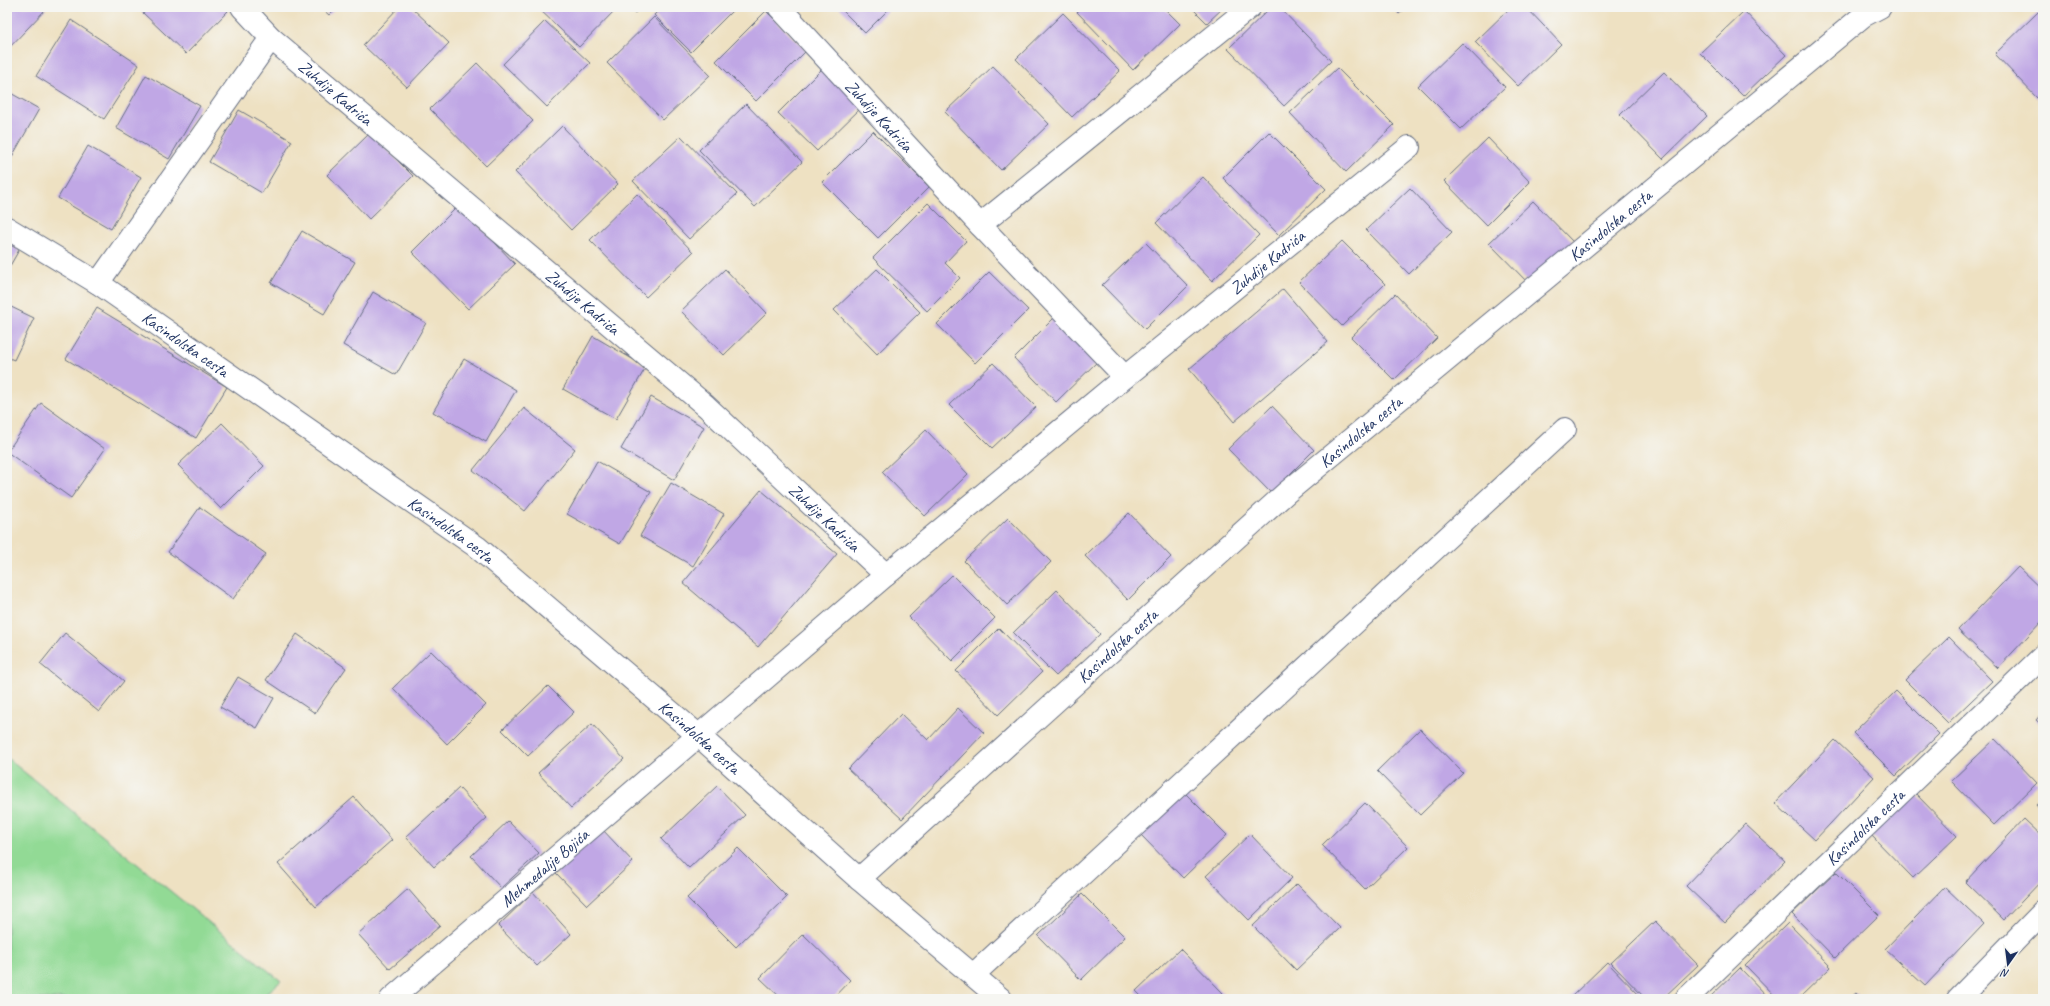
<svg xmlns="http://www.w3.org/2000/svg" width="2050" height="1006" viewBox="0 0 2050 1006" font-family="Caveat,sans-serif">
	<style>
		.green { fill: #92da95; stroke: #56847a }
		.building { fill: #c0a7e5 }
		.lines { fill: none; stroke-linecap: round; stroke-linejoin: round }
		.minor-casing { stroke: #656d81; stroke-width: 24 }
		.minor { stroke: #fff; stroke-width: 22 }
		.labels { text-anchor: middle; stroke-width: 4; stroke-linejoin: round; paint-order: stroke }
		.street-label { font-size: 17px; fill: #1b2f5e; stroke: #f6f6f2 }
	</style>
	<rect width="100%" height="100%" fill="#f6f6f2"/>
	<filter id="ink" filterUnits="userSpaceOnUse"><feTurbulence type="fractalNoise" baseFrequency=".025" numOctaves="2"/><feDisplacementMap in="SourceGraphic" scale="8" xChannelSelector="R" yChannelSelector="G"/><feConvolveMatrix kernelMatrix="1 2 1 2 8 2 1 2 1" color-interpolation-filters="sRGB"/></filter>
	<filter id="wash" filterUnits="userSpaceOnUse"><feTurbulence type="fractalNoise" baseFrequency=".012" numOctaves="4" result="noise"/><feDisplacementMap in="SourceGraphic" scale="16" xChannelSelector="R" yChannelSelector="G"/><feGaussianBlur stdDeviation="0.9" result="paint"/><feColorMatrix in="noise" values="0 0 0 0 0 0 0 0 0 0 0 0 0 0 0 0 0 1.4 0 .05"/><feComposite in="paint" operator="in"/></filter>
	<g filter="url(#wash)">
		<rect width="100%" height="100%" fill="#eee1c2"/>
		<path class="green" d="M 7,758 L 281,981 L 260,999 L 7,999 Z"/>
		<g id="blocks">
			<path class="building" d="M 7,7 L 43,7 L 46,9 L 7,50 Z
				M 147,7 L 224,7 L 228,11 L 186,54 L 142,12 Z
				M 320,7 L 337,7 L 329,15 Z
				M 399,7 L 411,7 L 449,43 L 407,87 L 363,45 Z
				M 537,7 L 618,7 L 579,47 Z
				M 628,7 L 641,7 L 635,13 Z
				M 662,7 L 736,7 L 691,52 L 654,15 Z
				M 839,7 L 891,7 L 865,33 Z
				M 1083,7 L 1163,7 L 1180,24 L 1133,70 L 1077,12 Z
				M 1191,7 L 1224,7 L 1207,23 Z
				M 1271,7 L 1279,7 L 1331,61 L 1284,106 L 1228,49 Z
				M 1392,7 L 1407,7 L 1399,14 Z
				M 1511,7 L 1526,7 L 1561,44 L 1518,86 L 1475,42 Z
				M 766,11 L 806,51 L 756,101 L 716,61 Z
				M 1744,11 L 1786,55 L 1743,96 L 1700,53 Z
				M 2038,12 L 2043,16 L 2043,92 L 2037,98 L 1995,54 Z
				M 1063,13 L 1120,71 L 1072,117 L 1016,59 Z
				M 654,17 L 710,75 L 663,120 L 607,63 Z
				M 71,20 L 139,65 L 104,119 L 36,76 Z
				M 545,21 L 590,63 L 547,107 L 503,64 Z
				M 1462,43 L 1505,87 L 1461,129 L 1418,86 Z
				M 477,63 L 533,121 L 486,166 L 430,109 Z
				M 827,64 L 866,103 L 817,151 L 778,113 Z
				M 993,66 L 1049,124 L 1001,170 L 945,112 Z
				M 1337,68 L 1394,125 L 1346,172 L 1290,113 Z
				M 1664,72 L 1707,116 L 1663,159 L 1620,115 Z
				M 146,75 L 200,106 L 169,159 L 116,128 Z
				M 7,91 L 39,109 L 9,162 L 7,160 Z
				M 746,104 L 802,162 L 755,207 L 699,150 Z
				M 239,110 L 292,141 L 262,193 L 209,162 Z
				M 562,126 L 618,184 L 571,230 L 515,172 Z
				M 873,131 L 929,187 L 878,238 L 822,182 Z
				M 1269,132 L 1326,189 L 1279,235 L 1223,178 Z
				M 370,133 L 413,176 L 369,219 L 327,175 Z
				M 681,136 L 737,194 L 689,239 L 633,181 Z
				M 1488,138 L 1530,182 L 1487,225 L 1444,181 Z
				M 88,146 L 141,177 L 111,229 L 58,198 Z
				M 1203,177 L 1259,235 L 1212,281 L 1156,223 Z
				M 1410,188 L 1452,232 L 1409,274 L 1366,230 Z
				M 637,194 L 693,252 L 646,297 L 590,240 Z
				M 1533,201 L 1576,245 L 1532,287 L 1489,243 Z
				M 928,203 L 966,241 L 945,263 L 960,278 L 927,311 L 873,258 Z
				M 459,205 L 515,264 L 468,309 L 412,252 Z
				M 302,231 L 355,262 L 324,314 L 271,283 Z
				M 1342,241 L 1385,284 L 1342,326 L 1299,282 Z
				M 7,243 L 19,250 L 7,271 Z
				M 1146,243 L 1188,286 L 1145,329 L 1102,285 Z
				M 725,269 L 767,313 L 724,355 L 681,311 Z
				M 877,269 L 920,312 L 877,354 L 834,310 Z
				M 989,272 L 1028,310 L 975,363 L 937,324 Z
				M 1283,289 L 1328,342 L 1234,422 L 1189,369 Z
				M 373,292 L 426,323 L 396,375 L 343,345 Z
				M 1395,294 L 1437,338 L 1394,380 L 1351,337 Z
				M 7,305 L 34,318 L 14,360 L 7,357 Z
				M 97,308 L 227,387 L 196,438 L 66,359 Z
				M 1057,315 L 1100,359 L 1056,402 L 1014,358 Z
				M 593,336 L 646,367 L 616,419 L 563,389 Z
				M 464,359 L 516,390 L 486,442 L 433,412 Z
				M 993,363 L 1036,407 L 992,448 L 949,405 Z
				M 651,397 L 704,427 L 674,480 L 621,449 Z
				M 41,403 L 105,449 L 71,498 L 7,452 Z
				M 1272,406 L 1314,450 L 1271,493 L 1228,449 Z
				M 524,408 L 575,449 L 525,511 L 473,470 Z
				M 222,423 L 264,466 L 221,509 L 178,465 Z
				M 926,430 L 968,474 L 925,516 L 882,472 Z
				M 597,461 L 651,492 L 620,544 L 567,514 Z
				M 671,483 L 724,514 L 693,566 L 640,536 Z
				M 761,490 L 837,554 L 758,647 L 683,583 Z
				M 200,507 L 266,554 L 233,599 L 168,552 Z
				M 1129,513 L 1171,557 L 1128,600 L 1085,556 Z
				M 1008,518 L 1051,562 L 1007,605 L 964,561 Z
				M 2018,567 L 2043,591 L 2043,620 L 1998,668 L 1958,630 Z
				M 952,575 L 995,618 L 952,661 L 909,617 Z
				M 1057,590 L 1100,634 L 1056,676 L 1013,633 Z
				M 999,628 L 1042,672 L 998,715 L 956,671 Z
				M 65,633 L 124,681 L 99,712 L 40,664 Z
				M 297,634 L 346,668 L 315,713 L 266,680 Z
				M 1949,637 L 1992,681 L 1948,723 L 1905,680 Z
				M 431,651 L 486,705 L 447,744 L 393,688 Z
				M 238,677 L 274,698 L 257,728 L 220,707 Z
				M 548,686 L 574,712 L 528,756 L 502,730 Z
				M 1896,691 L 1939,734 L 1896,776 L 1853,733 Z
				M 958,708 L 984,733 L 902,819 L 848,769 L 901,714 L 928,740 Z
				M 2043,712 L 2043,726 L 2036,720 Z
				M 592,724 L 624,759 L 571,808 L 538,773 Z
				M 1420,729 L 1463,773 L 1420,815 L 1377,771 Z
				M 1995,739 L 2037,783 L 1994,825 L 1951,781 Z
				M 1835,740 L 1874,777 L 1815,840 L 1775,803 Z
				M 717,786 L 745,815 L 689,868 L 661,839 Z
				M 459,788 L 487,818 L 434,867 L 406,837 Z
				M 1184,792 L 1227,835 L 1183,878 L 1140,834 Z
				M 1914,792 L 1957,836 L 1913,878 L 1870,834 Z
				M 354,797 L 392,840 L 316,907 L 278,864 Z
				M 2043,799 L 2043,813 L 2036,805 Z
				M 1365,803 L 1408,847 L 1365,889 L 1322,845 Z
				M 2024,819 L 2043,837 L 2043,879 L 2004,920 L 1965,882 Z
				M 508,821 L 539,853 L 501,888 L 471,856 Z
				M 1745,824 L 1785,861 L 1725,923 L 1686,886 Z
				M 602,829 L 633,862 L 587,905 L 556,873 Z
				M 1250,834 L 1292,878 L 1249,920 L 1206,876 Z
				M 738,848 L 787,897 L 736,947 L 687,898 Z
				M 1836,872 L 1879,915 L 1835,958 L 1792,914 Z
				M 1297,884 L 1340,928 L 1296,970 L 1253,926 Z
				M 1945,887 L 1984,924 L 1925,986 L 1885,949 Z
				M 408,889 L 440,926 L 390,969 L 358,934 Z
				M 533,892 L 571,934 L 537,966 L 498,926 Z
				M 1082,894 L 1125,937 L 1081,980 L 1038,936 Z
				M 1655,921 L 1698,965 L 1662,999 L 1646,999 L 1611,963 Z
				M 1788,923 L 1831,967 L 1798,999 L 1778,999 L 1745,965 Z
				M 803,934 L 850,980 L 832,999 L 782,999 L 760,978 Z
				M 1180,949 L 1223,993 L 1216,999 L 1144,999 L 1136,991 Z
				M 1607,962 L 1643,999 L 1569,999 Z
				M 1740,968 L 1770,999 L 1708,999 Z
				M 1856,993 L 1862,999 L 1849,999 Z"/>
		</g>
	</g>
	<g filter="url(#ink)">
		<use href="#blocks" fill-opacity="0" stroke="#656d81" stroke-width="1"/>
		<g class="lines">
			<g class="minor-casing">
				<g id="minor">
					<path id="s1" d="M 242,7 L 271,38 L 706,406 L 886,575"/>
					<path id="s2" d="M 779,7 L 980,225 L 1125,377"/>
					<path d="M 980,225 L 1250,7"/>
					<path id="s3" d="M 7,228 L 98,283 L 477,547 L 699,736 L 859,879 L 1001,999"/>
					<path d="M 98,283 L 271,38"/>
					<path id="s4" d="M 859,879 L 1286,493 L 1863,16 L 1880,7"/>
					<path d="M 973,975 L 1565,429"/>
					<path id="s5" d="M 391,999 L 886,575 L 1125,377 L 1409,147"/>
					<path id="s6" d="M 1686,999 L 2043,656"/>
					<path d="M 1958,999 L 2043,912"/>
				</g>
			</g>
			<use href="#minor" class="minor"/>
		</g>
	</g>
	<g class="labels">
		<g class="street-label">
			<text dy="6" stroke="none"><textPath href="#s1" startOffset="127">Zuhdije Kadrića</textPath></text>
			<text dy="6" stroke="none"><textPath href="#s2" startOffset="148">Zuhdije Kadrića</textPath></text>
			<text dy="6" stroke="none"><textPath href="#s4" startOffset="996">Kasindolska cesta</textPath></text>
			<text dy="6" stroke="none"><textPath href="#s5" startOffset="1145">Zuhdije Kadrića</textPath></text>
			<text dy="6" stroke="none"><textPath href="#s1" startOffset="451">Zuhdije Kadrića</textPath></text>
			<text dy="6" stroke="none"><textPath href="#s3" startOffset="213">Kasindolska cesta</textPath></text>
			<text dy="6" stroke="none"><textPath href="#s4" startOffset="672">Kasindolska cesta</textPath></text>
			<text dy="6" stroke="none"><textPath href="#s1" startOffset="775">Zuhdije Kadrića</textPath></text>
			<text dy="6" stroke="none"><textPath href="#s3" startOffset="537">Kasindolska cesta</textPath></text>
			<text dy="6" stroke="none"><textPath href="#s4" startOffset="348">Kasindolska cesta</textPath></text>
			<text dy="6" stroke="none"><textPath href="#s3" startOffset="861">Kasindolska cesta</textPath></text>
			<text dy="6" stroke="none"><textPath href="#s6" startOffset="248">Kasindolska cesta</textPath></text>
			<text dy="6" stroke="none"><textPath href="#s5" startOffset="202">Mehmedalije Bojića</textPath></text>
		</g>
	</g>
	<rect width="2050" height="1006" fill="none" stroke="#f6f6f2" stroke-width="24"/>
	<g transform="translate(2008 964) rotate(194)" stroke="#f6f6f2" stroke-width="3" paint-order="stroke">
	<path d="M0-3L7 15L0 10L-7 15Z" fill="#1b2f5e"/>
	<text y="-6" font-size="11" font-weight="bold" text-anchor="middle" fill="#1b2f5e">N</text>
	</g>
</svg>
